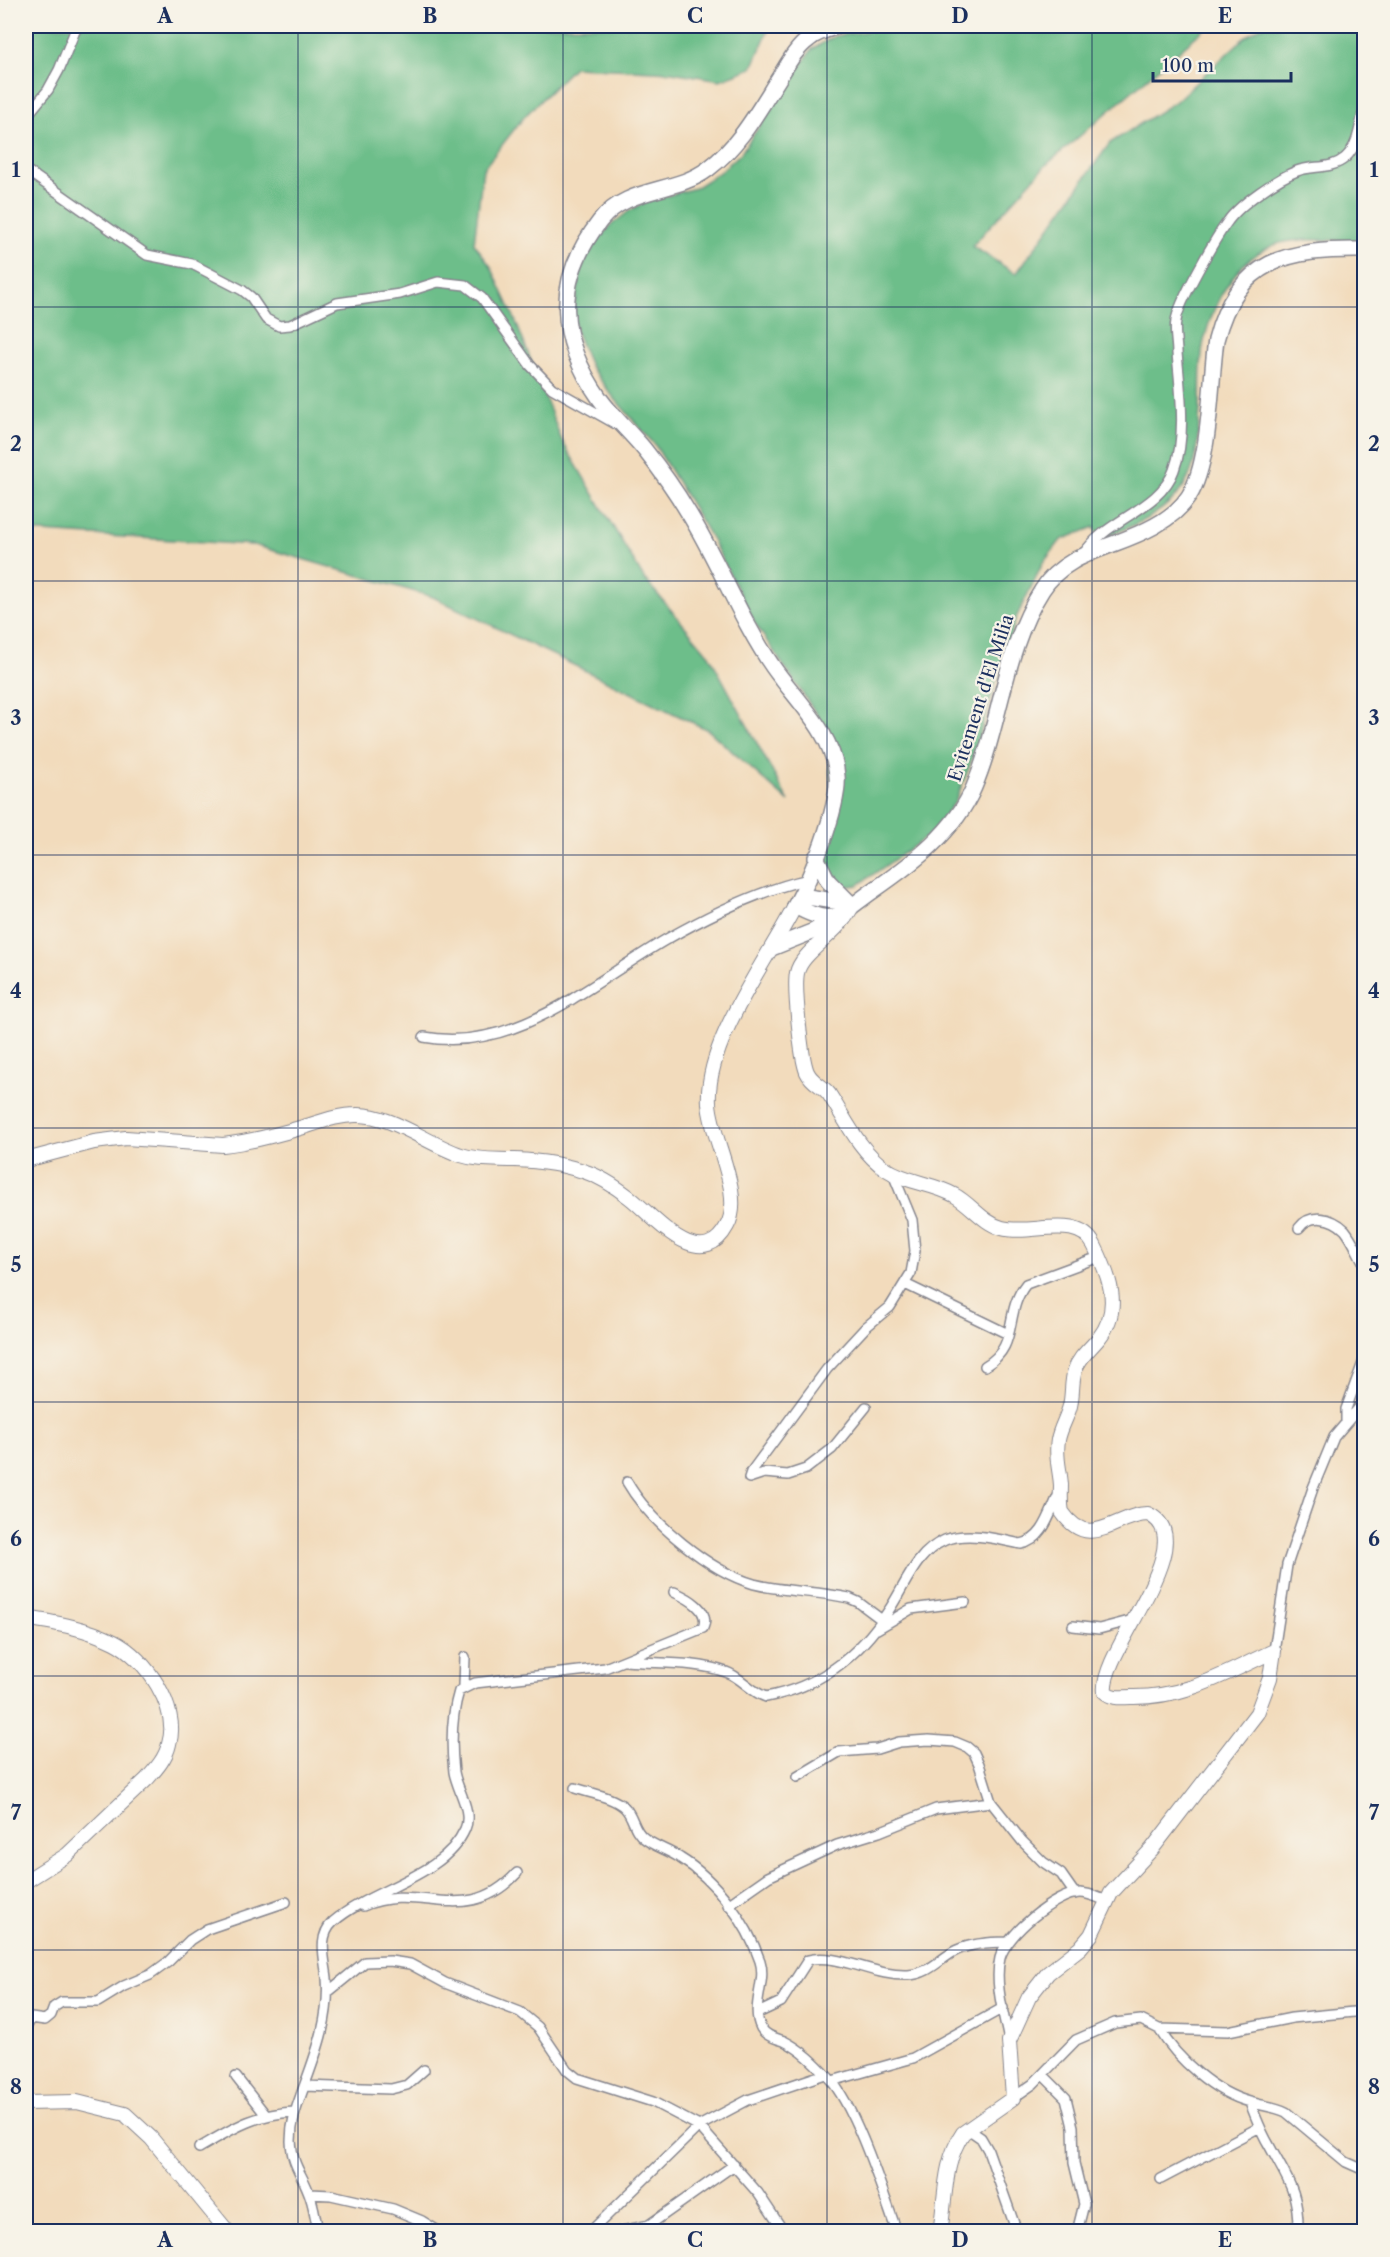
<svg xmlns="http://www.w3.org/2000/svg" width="1390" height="2257" viewBox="0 0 1390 2257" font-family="'Libre Caslon Text',serif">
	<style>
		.forest { fill: #6dbe8a; stroke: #447674; stroke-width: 1.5 }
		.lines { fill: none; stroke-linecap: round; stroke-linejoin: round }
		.street-casing { stroke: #86858d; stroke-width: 12 }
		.secondary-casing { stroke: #86858d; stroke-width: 16 }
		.primary-casing { stroke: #86858d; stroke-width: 18 }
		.street { stroke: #fff; stroke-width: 9 }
		.secondary { stroke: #fff; stroke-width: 14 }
		.primary { stroke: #fff; stroke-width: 15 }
		.grid { fill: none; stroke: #1b2f5e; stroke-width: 1.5; stroke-opacity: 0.55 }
		.labels { text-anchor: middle; stroke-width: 4.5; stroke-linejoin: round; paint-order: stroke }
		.street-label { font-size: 18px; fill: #1b2f5e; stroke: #f7f3e8 }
		.neatline { fill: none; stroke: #1b2f5e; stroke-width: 2 }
		.grid-label { font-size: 20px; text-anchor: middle; font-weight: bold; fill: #1b2f5e }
	</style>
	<rect width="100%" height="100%" fill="#f7f3e8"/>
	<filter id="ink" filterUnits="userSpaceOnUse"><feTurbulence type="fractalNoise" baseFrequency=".0167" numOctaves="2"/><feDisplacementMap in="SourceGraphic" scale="12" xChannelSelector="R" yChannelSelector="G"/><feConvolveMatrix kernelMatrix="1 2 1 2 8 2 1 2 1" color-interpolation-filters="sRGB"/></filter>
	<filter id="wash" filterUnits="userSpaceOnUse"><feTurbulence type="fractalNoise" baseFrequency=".008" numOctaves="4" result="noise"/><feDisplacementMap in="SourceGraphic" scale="24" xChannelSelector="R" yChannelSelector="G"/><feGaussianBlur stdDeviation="1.35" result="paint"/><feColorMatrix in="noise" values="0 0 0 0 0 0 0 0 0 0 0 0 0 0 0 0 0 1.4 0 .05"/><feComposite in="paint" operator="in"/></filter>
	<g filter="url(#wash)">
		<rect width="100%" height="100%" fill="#f2dbbc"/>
		<path class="forest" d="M 26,26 L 770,26 L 752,68 L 720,80 L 672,72 L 574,67 L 524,117 L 483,169 L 474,243 L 491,267 L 514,317 L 562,441 L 643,577 L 709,655 L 789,802 L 708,730 L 433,597 L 254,545 L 26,531 L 26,437 L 30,433 L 26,429 Z
			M 899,26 L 1208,26 L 1045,166 L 972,246 L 1016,274 L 1110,143 L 1175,102 L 1245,37 L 1262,26 L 1364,26 L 1364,242 C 1338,241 1298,236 1274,245 C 1235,260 1213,303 1204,341 C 1199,362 1201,387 1200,409 C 1198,434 1198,462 1185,484 C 1166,515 1129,527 1099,540 L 1094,527 L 1061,540 L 1043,563 L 1016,618 L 969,768 L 955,802 L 931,834 L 858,885 L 842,887 L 836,883 L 825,861 L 825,848 L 833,823 L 828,731 L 756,625 L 709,534 L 655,445 L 614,398 L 590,366 L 576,333 L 573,312 L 582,267 L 595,244 L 610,226 L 629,211 L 645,202 L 695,188 L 720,172 L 741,153 L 812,49 L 835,36 Z"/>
	</g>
	<g filter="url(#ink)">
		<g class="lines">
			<g class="street-casing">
				<path id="street" d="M 26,117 L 48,90 L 59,70 L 77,26
					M 26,170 L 147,255 L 192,264 L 242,290 L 251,297 L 266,319 L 279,326 L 290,325 L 337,303 L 400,294 L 438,282 L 465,285 L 482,298 L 530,365 L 552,388 L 616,424
					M 1083,555 C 1105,519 1160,510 1174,470 C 1187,436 1180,389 1177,353 C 1177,343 1174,331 1176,321 C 1178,303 1216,237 1228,221 C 1240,204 1278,178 1297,171 C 1313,165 1331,170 1345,158 C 1359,145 1360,125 1364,108
					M 424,1037 C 516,1054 592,982 667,939 C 711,914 760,890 809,879
					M 1299,1228 C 1310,1213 1332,1217 1345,1230 C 1353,1240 1358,1253 1364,1263
					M 905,1284 L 1008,1334
					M 985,1366 C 1020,1346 1003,1313 1026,1284 L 1099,1257
					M 866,1407 L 832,1449 L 806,1469 L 788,1475 L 764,1473 L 749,1478 L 751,1472 L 827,1369 L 866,1327 L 890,1307 L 911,1273 L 915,1251 L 912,1220 L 893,1174
					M 1346,1422 L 1346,1409 L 1364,1360
					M 627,1482 C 650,1522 709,1571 754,1584 C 785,1592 818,1591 849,1598 L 858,1602 L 882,1620
					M 1073,1626 L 1099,1629 L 1133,1620
					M 877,1629 L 911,1609 L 965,1602
					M 1274,1651 L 1287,1565 L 1313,1488 L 1334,1437 L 1364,1402
					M 626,1661 C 659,1664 694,1661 726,1672 C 741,1677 751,1692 766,1697 C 819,1687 860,1655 889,1610 C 906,1585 915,1553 945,1540 C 967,1531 998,1539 1021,1544 C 1044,1540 1050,1512 1059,1494
					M 464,1686 L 465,1657
					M 797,1777 L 839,1752 L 877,1749 L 899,1742 L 929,1740 L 955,1742 L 967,1747 L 974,1753 L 979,1764 L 991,1802 L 1022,1841 L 1043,1862 L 1061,1874 L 1075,1894
					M 575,1788 C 590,1793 614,1797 625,1808 C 634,1817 633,1830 644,1838 C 655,1847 669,1850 680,1858 C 715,1879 747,1922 760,1961 C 767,1982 750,2007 761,2028 C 766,2036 775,2038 784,2041 C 802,2050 815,2063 829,2078 C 856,2107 883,2193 897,2232
					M 728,1905 L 768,1877 L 837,1845 L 879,1832 L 936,1809 L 991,1802
					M 363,1906 C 422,1881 465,1929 517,1873
					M 328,1992 L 365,1962 L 390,1961 L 410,1964 L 445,1983 L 520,2012 L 538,2027 L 567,2070 L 577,2078 L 653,2102 L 699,2126 L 748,2100 L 825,2074
					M 758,2013 L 781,2002 L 808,1960 C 837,1952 875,1977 908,1975 C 930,1974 940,1958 957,1950 C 973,1943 990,1942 1007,1942
					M 26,2028 L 31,2018 L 45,2020 L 51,2015 L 54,2007 L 62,2002 L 98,2002 L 124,1986 L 150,1975 L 168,1962 L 190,1940 L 207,1929 L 286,1902
					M 1159,2029 C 1177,2059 1215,2093 1250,2102 C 1262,2106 1274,2106 1286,2112 L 1346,2162 L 1364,2170
					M 1009,2041 C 1004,2015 994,1983 1000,1958 C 1006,1935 1056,1893 1080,1893 C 1089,1893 1099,1898 1107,1901
					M 1043,2075 L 1066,2098 L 1073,2127 L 1074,2163 L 1084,2204 L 1077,2232
					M 236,2077 L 265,2114
					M 832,2081 L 913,2058 L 1003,2008
					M 305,2086 L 391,2089 L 407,2085 L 424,2070
					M 1013,2098 L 1033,2084 L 1076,2040 L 1115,2023 L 1141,2020 L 1159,2029 L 1228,2031 L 1292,2018 L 1364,2011
					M 1250,2103 C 1256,2117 1261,2132 1269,2145 C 1287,2179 1299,2191 1298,2232
					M 968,2129 L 981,2138 L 988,2150 L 1017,2232
					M 199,2148 C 232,2129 254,2114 294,2112
					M 1161,2179 L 1260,2127
					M 310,2194 L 331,2195 L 393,2209 L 422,2221 L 424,2232
					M 422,2221 L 440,2232
					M 318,2232 C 316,2220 314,2207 310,2196 C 303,2174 292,2167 291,2141 C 291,2119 298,2104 305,2084 C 318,2049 330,2015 327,1978 C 325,1959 317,1937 333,1922 C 372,1888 444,1877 465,1829 C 473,1811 457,1790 454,1772 C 451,1746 451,1717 459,1691 L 475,1683 L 605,1668 L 703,1628 C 711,1610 688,1598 674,1592
					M 590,2232 L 699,2126 L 758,2193 L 784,2232
					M 616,2232 L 649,2225 L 734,2165"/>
			</g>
			<g class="secondary-casing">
				<path id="secondary" d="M 853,904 C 841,933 801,951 797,973 C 794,988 801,1058 807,1072 C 812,1083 822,1085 829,1094 C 845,1119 861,1153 886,1169 C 907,1183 933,1183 954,1195 C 971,1204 983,1223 1002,1228 C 1031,1236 1078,1213 1094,1245 C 1109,1275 1123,1308 1099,1338 C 1091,1348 1079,1357 1075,1370 C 1071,1382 1073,1394 1070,1406 C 1067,1418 1060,1428 1058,1440 C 1055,1456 1060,1470 1061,1485 C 1061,1494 1060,1503 1062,1512 C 1090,1553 1116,1514 1148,1514 C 1205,1540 1099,1652 1105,1692 C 1113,1699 1121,1697 1131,1697 C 1187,1698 1225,1673 1274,1651
					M 26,1160 L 94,1142 L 126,1138 L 223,1145 C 252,1142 280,1134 307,1126 C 323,1121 339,1115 356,1115 C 392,1114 427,1144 461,1155 C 479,1161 497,1159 515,1160 C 539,1161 563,1164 586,1172 C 601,1177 616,1187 629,1197 C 653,1215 700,1276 727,1226 C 745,1194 711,1139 709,1103 C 705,1042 767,961 795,906
					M 26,1618 C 56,1623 86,1628 114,1642 C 146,1658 180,1708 169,1744 C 166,1758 156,1769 147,1779 L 67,1855 L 26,1881
					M 26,2103 L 77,2102 L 125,2114 L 151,2138 L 228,2232
					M 940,2232 C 946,2199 943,2162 963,2133 L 1013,2098 L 1009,2041 L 1029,1997 L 1048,1973 L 1080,1948 L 1091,1935 L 1111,1893 L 1152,1849 L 1257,1713 L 1270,1678 L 1274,1651"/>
			</g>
			<g class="primary-casing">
				<path id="primary" d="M 839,26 C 829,29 817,32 809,39 C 796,48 787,65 779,78 C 758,111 740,145 708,169 C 675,194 627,186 600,221 C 553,281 558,339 600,399 C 613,417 630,432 644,449 C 660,469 675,490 688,512 C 719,562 740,619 773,667 C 796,700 834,734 837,776 C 840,805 810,880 795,906 C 836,929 839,914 874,890 C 913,863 955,832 974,787 C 1001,723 1004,649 1042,590 C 1058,564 1086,554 1113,544 C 1140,534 1173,521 1189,496 C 1211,461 1210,382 1216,340 C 1237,258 1289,249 1364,250
					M 816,857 L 828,881 L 849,902
					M 801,896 L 853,904
					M 774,947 L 814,931 L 833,919"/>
			</g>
			<use href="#street" class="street"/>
			<use href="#secondary" class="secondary"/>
			<use href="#primary" class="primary"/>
		</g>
	</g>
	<path class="grid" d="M 298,26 L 298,2232M 563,26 L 563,2232M 827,26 L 827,2232M 1092,26 L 1092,2232M 26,307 L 1364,307M 26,581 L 1364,581M 26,855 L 1364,855M 26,1128 L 1364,1128M 26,1402 L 1364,1402M 26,1676 L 1364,1676M 26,1950 L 1364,1950"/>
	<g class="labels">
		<g class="street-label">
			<text transform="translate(981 698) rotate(-72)" y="6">Evitement d'El Milia</text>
		</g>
	</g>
	<rect width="1390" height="2257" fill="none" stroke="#f7f3e8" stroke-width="66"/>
	<path d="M1153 72v9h138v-9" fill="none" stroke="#1b2f5e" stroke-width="3"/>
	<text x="1162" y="72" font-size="18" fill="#1b2f5e" stroke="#f7f3e8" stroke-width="4.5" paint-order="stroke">100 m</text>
	<rect x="33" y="33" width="1324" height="2191" class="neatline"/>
	<g class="grid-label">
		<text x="165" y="23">A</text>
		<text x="430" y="23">B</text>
		<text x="695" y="23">C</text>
		<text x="960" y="23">D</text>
		<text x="1225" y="23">E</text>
		<text x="16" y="177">1</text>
		<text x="1374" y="177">1</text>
		<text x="16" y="451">2</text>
		<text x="1374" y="451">2</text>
		<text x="16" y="725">3</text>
		<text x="1374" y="725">3</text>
		<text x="16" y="998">4</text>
		<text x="1374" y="998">4</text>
		<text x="16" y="1272">5</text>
		<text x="1374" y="1272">5</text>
		<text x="16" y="1546">6</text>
		<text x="1374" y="1546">6</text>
		<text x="16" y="1820">7</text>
		<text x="1374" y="1820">7</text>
		<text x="16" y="2094">8</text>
		<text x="1374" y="2094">8</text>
		<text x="165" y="2247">A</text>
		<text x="430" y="2247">B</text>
		<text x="695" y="2247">C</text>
		<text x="960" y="2247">D</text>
		<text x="1225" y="2247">E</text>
	</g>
</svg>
